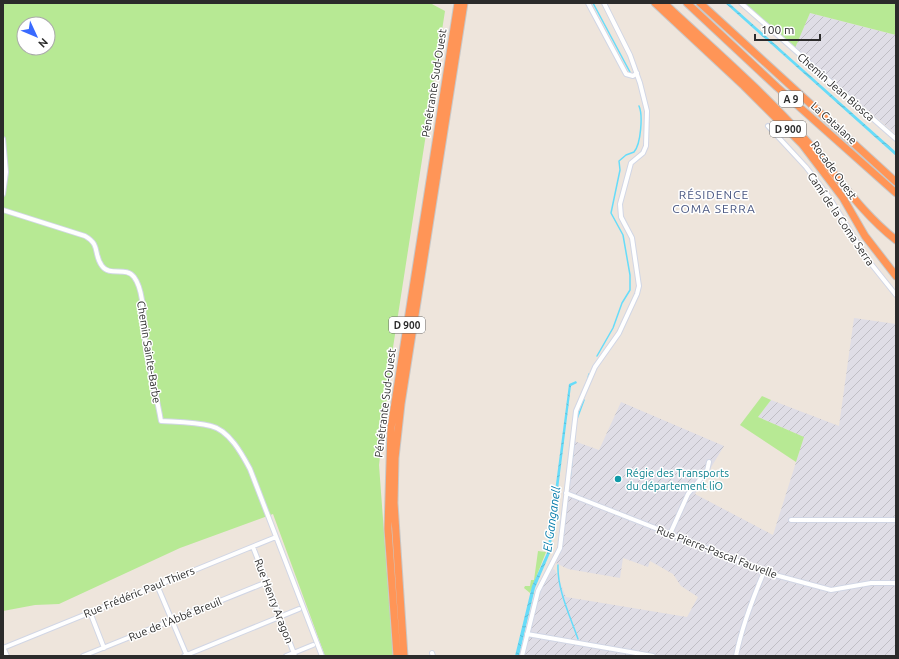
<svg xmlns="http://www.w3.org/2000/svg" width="899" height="659" viewBox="0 0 899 659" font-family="Ubuntu,sans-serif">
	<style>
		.industrial { fill: url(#industrial-furrows) }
		.grass { fill: #b7e994; fill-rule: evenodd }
		.water { fill: url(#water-waves) }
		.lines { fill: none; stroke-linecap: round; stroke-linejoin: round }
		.stream { stroke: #67dcf9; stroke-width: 1.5 }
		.street-casing { stroke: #d1d6e5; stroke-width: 6 }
		.highway-casing { stroke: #c8c8c8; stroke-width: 9 }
		.street { stroke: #fff; stroke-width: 4 }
		.highway { stroke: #ff9557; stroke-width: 7 }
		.culture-dot { fill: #0f9aa8; stroke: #fff; stroke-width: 1.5 }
		.labels { text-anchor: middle; stroke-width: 3; stroke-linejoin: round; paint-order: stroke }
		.shield { fill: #fff; stroke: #6b6b6b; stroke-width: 1 }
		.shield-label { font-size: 10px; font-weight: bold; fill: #2b2b2b }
		.street-label { font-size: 11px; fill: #2b2b2b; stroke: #fff }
		.culture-label { font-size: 11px; fill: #0d838f; stroke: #fff; text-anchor: start }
		.neighbourhood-label { font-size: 12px; letter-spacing: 1px; fill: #475580; stroke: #fff }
		.water-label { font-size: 12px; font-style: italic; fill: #027aa9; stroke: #fff }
	</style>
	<defs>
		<pattern id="industrial-furrows" width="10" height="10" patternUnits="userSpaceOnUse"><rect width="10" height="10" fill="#dfdde6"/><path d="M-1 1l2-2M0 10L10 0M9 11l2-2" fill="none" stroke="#c0bec5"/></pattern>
		<pattern id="water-waves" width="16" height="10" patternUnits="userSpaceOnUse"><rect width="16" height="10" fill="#67dcf9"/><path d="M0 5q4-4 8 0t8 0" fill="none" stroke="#5abdd6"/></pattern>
	</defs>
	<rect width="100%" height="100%" fill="#eee5dc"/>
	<path class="industrial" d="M 810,13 L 896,35 L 896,134 L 795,48 Z
		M 854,318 L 896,324 L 896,656 L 525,656 L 540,591 L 553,569 L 555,570 L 566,597 L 687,617 L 698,597 L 681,586 L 673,574 L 650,561 L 648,567 L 623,558 L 620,578 L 568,569 L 556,563 L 562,548 L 574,441 L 599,450 L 621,402 L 724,446 L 695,494 L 773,535 L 804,437 L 758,417 L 771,400 L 839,426 Z"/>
	<path class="grass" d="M 3,3 L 430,3 L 445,11 L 392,354 L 379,465 L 393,655 L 325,656 L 273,514 L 180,548 L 59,604 L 35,605 L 3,611 ZM 24,24 L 48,24 L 48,48 L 24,48 Z
		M 744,3 L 896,3 L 896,35 L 810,13 L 795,48 Z
		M 762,396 L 771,400 L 758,417 L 804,437 L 796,462 L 740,425 Z
		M 538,551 L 546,552 L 530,593 L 524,588 L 525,586 L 530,586 L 531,580 L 534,580 Z"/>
	<path class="water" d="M 725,3 L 729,3 L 896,152 L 896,156 Z
		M 576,381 L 577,383 L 571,386 L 550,553 L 535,588 L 519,656 L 515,656 L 532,586 L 547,553 L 569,384 Z"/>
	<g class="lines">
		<path class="stream" d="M 593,3 L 631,74
			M 597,356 L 613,328 L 622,303 L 630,290 L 630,275 L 623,235 L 611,213 L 620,170 L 619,161 L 626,155 L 634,152 C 641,144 643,115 639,106
			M 587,382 L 589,374
			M 577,419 L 584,400
			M 570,479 L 575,433
			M 558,565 C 557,589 570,616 578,639"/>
		<g class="street-casing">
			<path id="street" d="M 588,3 L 626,74 L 633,76 L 637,73
				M 741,3 L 896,139
				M 768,126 L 806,167 L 829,197 L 868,260 L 896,295
				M 3,139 L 6,172 L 3,194
				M 3,210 L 85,236 C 101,245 93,254 102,266 C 110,277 126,266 134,277 C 146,293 143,330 146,349 C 150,373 157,397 161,421 C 177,422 195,422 211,426 C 229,430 242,454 250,469 L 322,656
				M 566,493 L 724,555 L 764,572 L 831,590 L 871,583 L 896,583
				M 791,520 L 896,520
				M 670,534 L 688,494 L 707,471 L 709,462
				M 253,547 L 295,656
				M 157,585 L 187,656
				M 90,612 L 104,648
				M 527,634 L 653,656
				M 3,647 L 7,656
				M 3,648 L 276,537
				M 432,653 L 433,656
				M 83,656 L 267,582
				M 184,656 L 299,609
				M 286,656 L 313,645
				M 522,656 L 538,591 L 560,548 L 576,411 L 595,367 L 619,333 L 637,294 L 639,286 L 632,238 L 621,217 L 620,204 L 631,163 L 643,153 L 646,146 L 647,111 L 640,83 L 630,55 L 604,3
				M 736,656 C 742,626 752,600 764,572"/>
		</g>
		<g class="highway-casing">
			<path id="highway" d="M 655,3 L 744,86 L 802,144 L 843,198 L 865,236 L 896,276
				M 664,3 C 711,47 761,90 804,138 C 836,173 858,210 896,240
				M 687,3 L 777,87 L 896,193
				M 700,3 L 896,182
				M 397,656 L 388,529 L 391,428 L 458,3
				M 404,656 L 394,503 L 395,458 L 401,404 L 464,3"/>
		</g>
		<use href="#street" class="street"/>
		<use href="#highway" class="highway"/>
	</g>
	<circle class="culture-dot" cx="618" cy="479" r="4"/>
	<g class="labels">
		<g class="shield">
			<rect x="779" y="91" width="24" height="16" rx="3"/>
			<rect x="770" y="121" width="36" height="16" rx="3"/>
			<rect x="389" y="317" width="36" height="16" rx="3"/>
		</g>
		<g class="shield-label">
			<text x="791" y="103">A 9</text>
			<text x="788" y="133">D 900</text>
			<text x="407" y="329">D 900</text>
		</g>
		<g class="street-label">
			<text transform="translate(434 83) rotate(-81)" y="4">Pénétrante Sud-Ouest</text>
			<text transform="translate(836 87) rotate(41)" y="4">Chemin Jean Biosca</text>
			<text transform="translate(834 123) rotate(42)" y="4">La Catalane</text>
			<text transform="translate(834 170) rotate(54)" y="4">Rocade Ouest</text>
			<text transform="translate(841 219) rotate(56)" y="4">Camí de la Coma Serra</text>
			<text transform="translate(149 352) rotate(81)" y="4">Chemin Sainte-Barbe</text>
			<text transform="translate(385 403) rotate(-83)" y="4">Pénétrante Sud-Ouest</text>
			<text transform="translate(717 552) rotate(21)" y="4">Rue Pierre-Pascal Fauvelle</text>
			<text transform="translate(139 592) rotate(-22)" y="4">Rue Frédéric Paul Thiers</text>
			<text transform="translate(274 601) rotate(69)" y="4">Rue Henry Aragon</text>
			<text transform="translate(175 619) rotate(-22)" y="4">Rue de l'Abbé Breuil</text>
		</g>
		<g class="culture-label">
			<text x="626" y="477">Régie des Transports<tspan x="626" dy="13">du département liO</tspan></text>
		</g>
		<g class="neighbourhood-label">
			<text x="714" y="199">RÉSIDENCE<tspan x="714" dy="14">COMA SERRA</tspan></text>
		</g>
		<g class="water-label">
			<text transform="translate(552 519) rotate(-82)" y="4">El Ganganell</text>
		</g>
	</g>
	<rect width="899" height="659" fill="none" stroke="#2b2b2b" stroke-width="8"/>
	<g transform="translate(36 36) rotate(134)"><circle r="19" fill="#ffffff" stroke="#aaaaaa"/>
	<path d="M0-3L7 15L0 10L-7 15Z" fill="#396aff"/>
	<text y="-6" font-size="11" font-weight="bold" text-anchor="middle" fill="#2b2b2b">N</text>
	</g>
	<path d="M755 34v6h65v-6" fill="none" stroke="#2b2b2b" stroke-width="2"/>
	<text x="761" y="34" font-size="12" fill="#2b2b2b" stroke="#ffffff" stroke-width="3" paint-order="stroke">100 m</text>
</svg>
